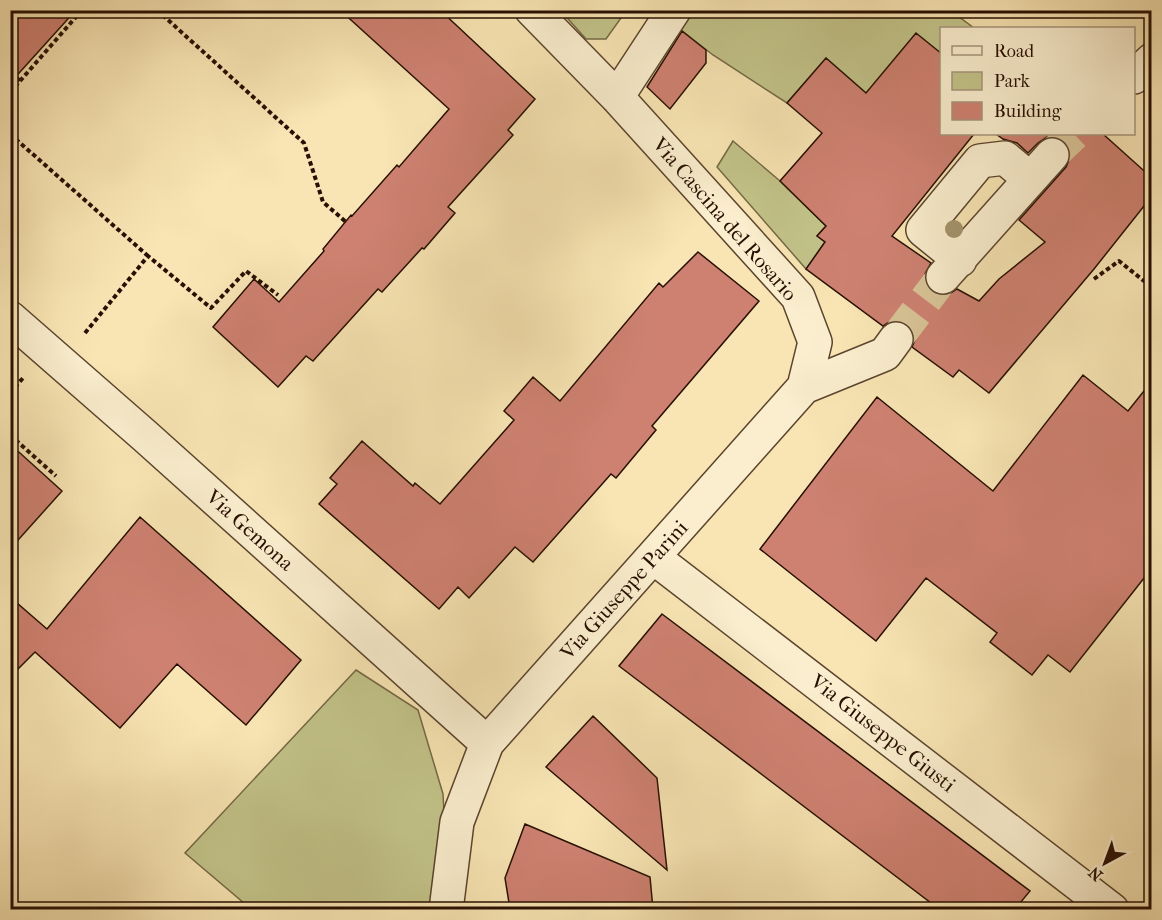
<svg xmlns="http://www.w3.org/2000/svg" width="1162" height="920" viewBox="0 0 1162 920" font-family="'IM FELL French Canon',serif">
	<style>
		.green { fill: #c2c389; stroke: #746945; stroke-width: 1.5 }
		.building { fill: #ce8171; stroke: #270f01; stroke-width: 1.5 }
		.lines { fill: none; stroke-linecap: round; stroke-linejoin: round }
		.street-tunnel { stroke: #d9c598; stroke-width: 33; stroke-dasharray: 33 16; stroke-linecap: butt }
		.street-casing { stroke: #5b442e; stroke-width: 36 }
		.path { stroke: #270f01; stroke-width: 4; stroke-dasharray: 4.5 3; stroke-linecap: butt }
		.street { stroke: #faeece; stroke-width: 33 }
		.tree { fill: #a3926c }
		.labels { text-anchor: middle; stroke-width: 4.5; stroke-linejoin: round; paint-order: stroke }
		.street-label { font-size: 21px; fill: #270f01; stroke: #faeece }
	</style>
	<rect width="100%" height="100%" fill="#f8e5b3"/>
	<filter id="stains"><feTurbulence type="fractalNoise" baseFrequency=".00333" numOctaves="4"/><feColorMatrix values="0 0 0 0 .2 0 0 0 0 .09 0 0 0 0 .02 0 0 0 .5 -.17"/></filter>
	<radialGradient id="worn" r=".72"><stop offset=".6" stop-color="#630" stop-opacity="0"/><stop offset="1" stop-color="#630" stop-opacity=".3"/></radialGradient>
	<path class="green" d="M 694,10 L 951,11 L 974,28 L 942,28 L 941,84 L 906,128 L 826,58 L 787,103 L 713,55 L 681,30 Z
		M 561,11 L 626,11 L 606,39 L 586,39 Z
		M 733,141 L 780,181 L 826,226 L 817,236 L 825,242 L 806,269 L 717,167 Z
		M 356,670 L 418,710 L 443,794 L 449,909 L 251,909 L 185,853 Z"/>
	<path class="building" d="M 10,10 L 76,10 L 10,83 Z
		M 340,10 L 440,10 L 535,99 L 508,130 L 513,135 L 448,207 L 455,213 L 424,249 L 422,248 L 382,292 L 378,289 L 313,361 L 306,356 L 278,387 L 213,327 L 254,279 L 279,302 L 324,251 L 323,249 L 351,215 L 352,216 L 397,165 L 399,167 L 449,109 Z
		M 682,31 L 706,50 L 706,63 L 670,109 L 647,87 Z
		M 916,33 L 942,54 L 942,134 L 974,134 L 892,236 L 931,263 L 925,274 L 925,283 L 931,291 L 940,295 L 948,295 L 957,289 L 979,301 L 999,279 L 1045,242 L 1019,220 L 1066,167 L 1070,158 L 1070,149 L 1064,141 L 1055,137 L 1047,137 L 1038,143 L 1028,153 L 1017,143 L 1003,139 L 996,134 L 1103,134 L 1152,178 L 1152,196 L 1094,269 L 989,393 L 959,370 L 953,377 L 912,347 L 915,340 L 913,332 L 907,324 L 897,320 L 889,322 L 883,326 L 806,269 L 825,242 L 817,236 L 826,226 L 780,181 L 822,133 L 787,103 L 826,58 L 866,93 Z
		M 698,252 L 759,301 L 652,426 L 656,430 L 616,478 L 611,474 L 533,562 L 515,547 L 469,598 L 458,587 L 439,609 L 319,504 L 337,484 L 330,478 L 362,441 L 413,486 L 415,483 L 440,504 L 514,420 L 504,411 L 533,377 L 560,401 L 659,283 L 663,287 Z
		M 1083,375 L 1128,411 L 1152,381 L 1152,568 L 1070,672 L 1048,655 L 1032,675 L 990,642 L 997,633 L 926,578 L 876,641 L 760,549 L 877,397 L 993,491 Z
		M 10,444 L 62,491 L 10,549 Z
		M 140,517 L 301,660 L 246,725 L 177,664 L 120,728 L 35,652 L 10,677 L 10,597 L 47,629 Z
		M 662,614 L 1030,891 L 1015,909 L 939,909 L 619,666 Z
		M 593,716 L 657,778 L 667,870 L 546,767 Z
		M 525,824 L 650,877 L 653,909 L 510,909 L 505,878 Z"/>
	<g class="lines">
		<path class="street-tunnel" d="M 1052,155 L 1074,134
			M 896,339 L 943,277"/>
		<g class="street-casing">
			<path id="street" d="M 532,10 L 617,97 L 798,297 L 815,342 L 804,387
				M 1134,77 L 1152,60
				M 617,97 L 674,10
				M 960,260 L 923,230 L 980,161 L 1005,158 L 1030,179
				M 943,277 L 1052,155
				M 10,318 L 145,436 L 487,743
				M 653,557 L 1112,910
				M 446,910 L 457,822 L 487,743 L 804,387 L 885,354 L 896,339"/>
		</g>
		<path class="path" d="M 157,10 L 304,143 L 323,202 L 346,222
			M 20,81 L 82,10
			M 10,92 L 20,81 L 14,75
			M 10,134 L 148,256
			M 1094,279 L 1119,261 L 1144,281 L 1152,284
			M 85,333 L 148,256 L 211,308 L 246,271 L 278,295
			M 10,393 L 23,378
			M 10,435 L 56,476"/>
		<use href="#street" class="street"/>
	</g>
	<circle class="tree" cx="954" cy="229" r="9"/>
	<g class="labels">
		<g class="street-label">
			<text transform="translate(725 219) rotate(49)" y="7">Via Cascina del Rosario</text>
			<text transform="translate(250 530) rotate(42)" y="7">Via Gemona</text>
			<text transform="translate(624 590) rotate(-48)" y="7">Via Giuseppe Parini</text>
			<text transform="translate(883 733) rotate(38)" y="7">Via Giuseppe Giusti</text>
		</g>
	</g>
	<rect width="1162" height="920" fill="none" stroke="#f8e5b3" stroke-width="36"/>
	<rect x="12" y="12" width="1138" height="896" fill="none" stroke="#270f01" stroke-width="3"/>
	<rect x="18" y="18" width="1126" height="884" fill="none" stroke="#270f01" stroke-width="1.5"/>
	<rect x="940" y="27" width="195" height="108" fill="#faeece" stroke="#a6957c" stroke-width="1.5"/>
	<rect x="952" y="46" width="30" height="9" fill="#faeece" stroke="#a6957c" stroke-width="1.5"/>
	<text x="994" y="57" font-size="18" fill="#270f01">Road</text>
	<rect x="952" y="72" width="30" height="18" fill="#c2c389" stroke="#a6957c" stroke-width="1.5"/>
	<text x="994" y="87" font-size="18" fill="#270f01">Park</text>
	<rect x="952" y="102" width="30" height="18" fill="#ce8171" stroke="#a6957c" stroke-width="1.5"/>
	<text x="994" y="117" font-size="18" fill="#270f01">Building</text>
	<g transform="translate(1105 863) rotate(221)" stroke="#faeece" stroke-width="4.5" paint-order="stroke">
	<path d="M0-4.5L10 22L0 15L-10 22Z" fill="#270f01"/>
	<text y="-9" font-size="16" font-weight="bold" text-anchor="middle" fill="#270f01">N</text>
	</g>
	<rect width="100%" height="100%" filter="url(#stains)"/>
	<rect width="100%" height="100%" fill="url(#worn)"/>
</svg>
